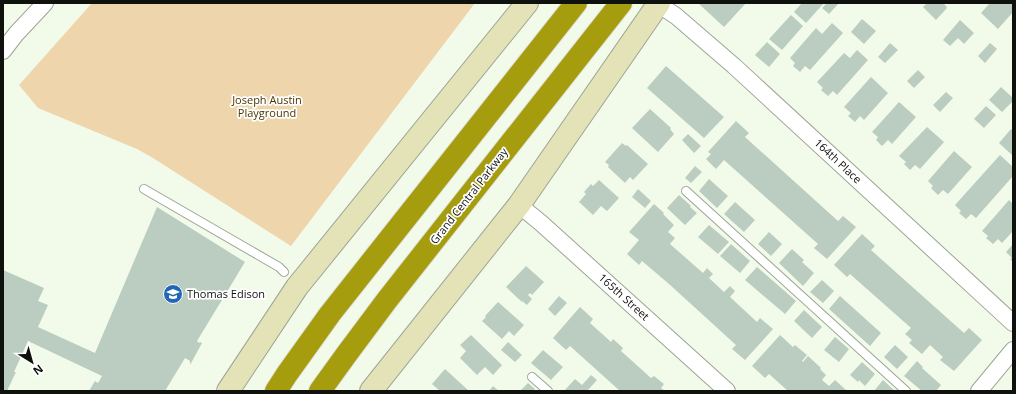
<svg xmlns="http://www.w3.org/2000/svg" width="1016" height="394" viewBox="0 0 1016 394" font-family="'Open Sans',sans-serif">
	<style>
		.green { fill: #eed5ab }
		.building { fill: #bbccc0 }
		.lines { fill: none; stroke-linecap: round; stroke-linejoin: round }
		.service-casing { stroke: #9ca595; stroke-width: 10 }
		.minor-casing { stroke: #9ca595; stroke-width: 18 }
		.secondary-casing { stroke: #9ca595; stroke-width: 24 }
		.motorway-casing { stroke: #e2e2e2; stroke-width: 24 }
		.service { stroke: #fff; stroke-width: 8 }
		.minor { stroke: #fff; stroke-width: 16 }
		.secondary { stroke: #e4e2b7; stroke-width: 22 }
		.motorway { stroke: #a69d0e; stroke-width: 22 }
		.labels { text-anchor: middle; stroke-width: 3.5; stroke-linejoin: round; paint-order: stroke }
		.park-label { font-size: 11px; fill: #4b3400; stroke: #fff }
		.street-label { font-size: 11px; fill: #0f110c; stroke: #fff }
		.poi-label { font-size: 11px; fill: #0f110c; stroke: #fff; text-anchor: start }
	</style>
	<rect width="100%" height="100%" fill="#f2fbea"/>
	<path class="green" d="M 92,3 L 475,3 L 291,246 L 153,158 L 137,149 L 38,108 L 19,85 Z"/>
	<path class="building" d="M 698,3 L 746,3 L 724,27 Z
		M 802,3 L 824,3 L 806,23 L 794,12 Z
		M 827,3 L 839,3 L 829,14 L 822,8 Z
		M 927,3 L 943,3 L 947,7 L 946,7 L 947,8 L 936,20 L 923,7 Z
		M 990,3 L 1013,3 L 1013,12 L 998,29 L 981,13 Z
		M 791,15 L 803,26 L 782,50 L 769,39 Z
		M 862,19 L 876,31 L 864,44 L 851,32 Z
		M 960,20 L 974,33 L 964,44 L 958,38 L 950,46 L 943,40 Z
		M 832,23 L 843,33 L 810,70 L 805,66 L 800,72 L 793,66 L 795,63 L 790,58 L 816,28 L 822,34 Z
		M 767,42 L 780,54 L 769,67 L 755,55 Z
		M 890,43 L 898,50 L 885,63 L 878,57 Z
		M 990,43 L 997,49 L 985,63 L 978,56 Z
		M 857,50 L 868,60 L 837,95 L 833,91 L 828,96 L 821,90 L 823,88 L 817,82 L 844,53 L 850,58 Z
		M 666,66 L 724,117 L 704,138 L 647,88 Z
		M 918,70 L 925,77 L 914,88 L 907,81 Z
		M 871,77 L 888,93 L 864,120 L 860,116 L 855,122 L 848,116 L 851,113 L 844,107 Z
		M 1001,87 L 1013,98 L 1013,101 L 1002,112 L 989,100 Z
		M 946,92 L 953,98 L 940,112 L 933,105 Z
		M 899,102 L 916,117 L 892,144 L 888,140 L 882,146 L 876,140 L 878,137 L 872,132 Z
		M 986,106 L 996,115 L 984,128 L 974,119 Z
		M 650,109 L 671,128 L 670,129 L 674,134 L 658,152 L 632,128 Z
		M 736,121 L 749,133 L 745,137 L 838,221 L 843,216 L 856,227 L 827,259 L 814,248 L 818,244 L 724,160 L 716,169 L 706,159 L 711,154 L 708,152 Z
		M 927,127 L 944,142 L 920,169 L 915,165 L 910,170 L 904,164 L 906,162 L 899,156 Z
		M 1011,129 L 1013,131 L 1013,154 L 1012,155 L 999,143 Z
		M 688,134 L 701,146 L 694,153 L 682,140 Z
		M 622,143 L 626,146 L 627,145 L 648,164 L 633,180 L 630,177 L 625,183 L 608,167 L 609,165 L 605,162 Z
		M 954,151 L 972,167 L 948,194 L 943,190 L 938,195 L 931,188 L 933,186 L 928,181 Z
		M 1000,155 L 1013,167 L 1013,176 L 976,218 L 971,214 L 966,219 L 959,213 L 961,211 L 955,205 Z
		M 695,166 L 702,172 L 691,183 L 685,178 Z
		M 709,179 L 728,196 L 717,208 L 699,191 Z
		M 599,180 L 619,198 L 607,211 L 601,206 L 593,215 L 579,202 L 586,194 L 584,192 L 591,184 L 593,186 Z
		M 638,189 L 651,201 L 645,208 L 632,197 Z
		M 679,195 L 691,206 L 690,207 L 697,213 L 685,225 L 667,208 Z
		M 1009,200 L 1013,204 L 1013,231 L 1002,243 L 998,239 L 993,244 L 986,238 L 988,236 L 982,231 Z
		M 735,202 L 755,220 L 744,232 L 724,214 Z
		M 654,204 L 664,213 L 663,214 L 674,225 L 668,232 L 675,238 L 670,244 L 703,273 L 707,268 L 713,274 L 709,278 L 724,292 L 730,286 L 735,291 L 730,297 L 757,322 L 760,318 L 773,329 L 745,360 L 732,349 L 736,345 L 669,284 L 642,261 L 639,265 L 627,254 L 639,240 L 629,232 Z
		M 157,207 L 245,262 L 197,341 L 199,343 L 200,342 L 202,343 L 190,365 L 190,361 L 185,358 L 165,391 L 89,391 L 95,381 L 98,383 L 102,376 L 28,341 L 14,372 L 16,372 L 7,391 L 3,391 L 3,270 L 44,288 L 38,301 L 48,305 L 38,327 L 95,353 Z
		M 709,225 L 729,242 L 718,254 L 698,237 Z
		M 769,232 L 782,244 L 771,256 L 758,244 Z
		M 862,234 L 875,246 L 871,250 L 964,333 L 969,328 L 982,340 L 954,371 L 940,360 L 943,357 L 930,345 L 922,354 L 909,343 L 912,340 L 905,334 L 911,328 L 850,274 L 847,277 L 834,265 Z
		M 731,244 L 750,261 L 740,273 L 720,256 Z
		M 1013,244 L 1013,262 L 1010,259 L 1012,258 L 1006,252 Z
		M 792,249 L 804,260 L 802,262 L 814,273 L 803,286 L 779,263 Z
		M 526,266 L 544,282 L 532,295 L 530,293 L 528,295 L 532,299 L 527,305 L 522,301 L 522,302 L 506,287 Z
		M 757,267 L 796,301 L 785,314 L 745,280 Z
		M 822,280 L 834,291 L 823,303 L 810,292 Z
		M 559,296 L 567,303 L 555,316 L 548,309 Z
		M 840,296 L 881,333 L 870,346 L 829,309 Z
		M 498,302 L 524,325 L 514,336 L 509,331 L 502,339 L 482,321 L 486,317 L 485,316 Z
		M 580,307 L 593,319 L 590,323 L 611,342 L 613,339 L 623,348 L 621,351 L 651,378 L 654,376 L 664,384 L 661,388 L 665,391 L 620,391 L 570,346 L 566,350 L 553,338 Z
		M 804,310 L 822,327 L 812,338 L 794,321 Z
		M 471,335 L 502,365 L 493,375 L 485,367 L 477,375 L 460,358 L 466,351 L 460,345 Z
		M 780,335 L 793,347 L 795,345 L 807,355 L 802,361 L 803,362 L 808,356 L 821,368 L 820,369 L 826,375 L 822,380 L 829,386 L 835,380 L 847,391 L 788,391 L 769,374 L 765,378 L 752,366 Z
		M 835,337 L 849,349 L 839,362 L 824,350 Z
		M 508,342 L 522,355 L 515,362 L 501,350 Z
		M 895,345 L 908,357 L 897,369 L 884,357 Z
		M 543,350 L 563,367 L 551,380 L 531,363 Z
		M 917,361 L 923,367 L 922,368 L 941,385 L 936,391 L 922,391 L 904,376 Z
		M 862,362 L 875,374 L 865,386 L 859,380 L 858,382 L 850,375 Z
		M 445,369 L 469,391 L 440,391 L 432,384 Z
		M 591,375 L 597,380 L 588,390 L 589,391 L 564,391 L 575,379 L 582,385 Z
		M 883,380 L 895,391 L 874,391 Z
		M 528,383 L 535,389 L 533,391 L 520,391 Z
		M 493,386 L 499,391 L 489,391 Z"/>
	<g class="lines">
		<g class="service-casing">
			<path id="service" d="M 144,189 L 279,267 L 284,272
				M 686,191 L 906,391
				M 532,377 L 548,391"/>
		</g>
		<g class="minor-casing">
			<path id="minor" d="M 658,4 L 676,16 L 734,66 L 1013,323
				M 3,51 L 16,34 L 45,3
				M 519,205 L 541,223 L 727,391
				M 979,391 L 1013,350"/>
		</g>
		<g class="secondary-casing">
			<path id="secondary" d="M 228,391 L 297,287 L 527,3
				M 371,391 L 519,205 L 659,3"/>
		</g>
		<g class="motorway-casing">
			<path id="motorway" d="M 276,391 L 287,374 L 330,314 L 576,3
				M 320,391 L 346,355 L 387,300 L 621,3"/>
		</g>
		<use href="#service" class="service"/>
		<use href="#minor" class="minor"/>
		<use href="#secondary" class="secondary"/>
		<use href="#motorway" class="motorway"/>
	</g>
	<defs>
		<g id="school-disc" transform="scale(1)"><circle r="9.5" fill="#2266b6" stroke="#fff"/><path d="M0-5L7-2L0 1L-7-2ZM-4 1L0 2.5L4 1V4Q0 6-4 4Z" fill="#fff"/></g>
	</defs>
	<g fill-rule="evenodd">
		<use href="#school-disc" x="173" y="294"/>
	</g>
	<g class="labels">
		<g class="park-label">
			<text x="267" y="104">Joseph Austin<tspan x="267" dy="13">Playground</tspan></text>
		</g>
		<g class="street-label">
			<text transform="translate(838 161) rotate(43)" y="4">164th Place</text>
			<text transform="translate(469 196) rotate(-52)" y="4">Grand Central Parkway</text>
			<text transform="translate(624 297) rotate(42)" y="4">165th Street</text>
		</g>
		<g class="poi-label">
			<text x="187" y="298">Thomas Edison</text>
		</g>
	</g>
	<rect width="1016" height="394" fill="none" stroke="#0f110c" stroke-width="8"/>
	<g transform="translate(32 362) rotate(143)" stroke="#ffffff" stroke-width="3" paint-order="stroke">
	<path d="M0-3L7 15L0 10L-7 15Z" fill="#0f110c"/>
	<text y="-6" font-size="11" font-weight="bold" text-anchor="middle" fill="#0f110c">N</text>
	</g>
</svg>
